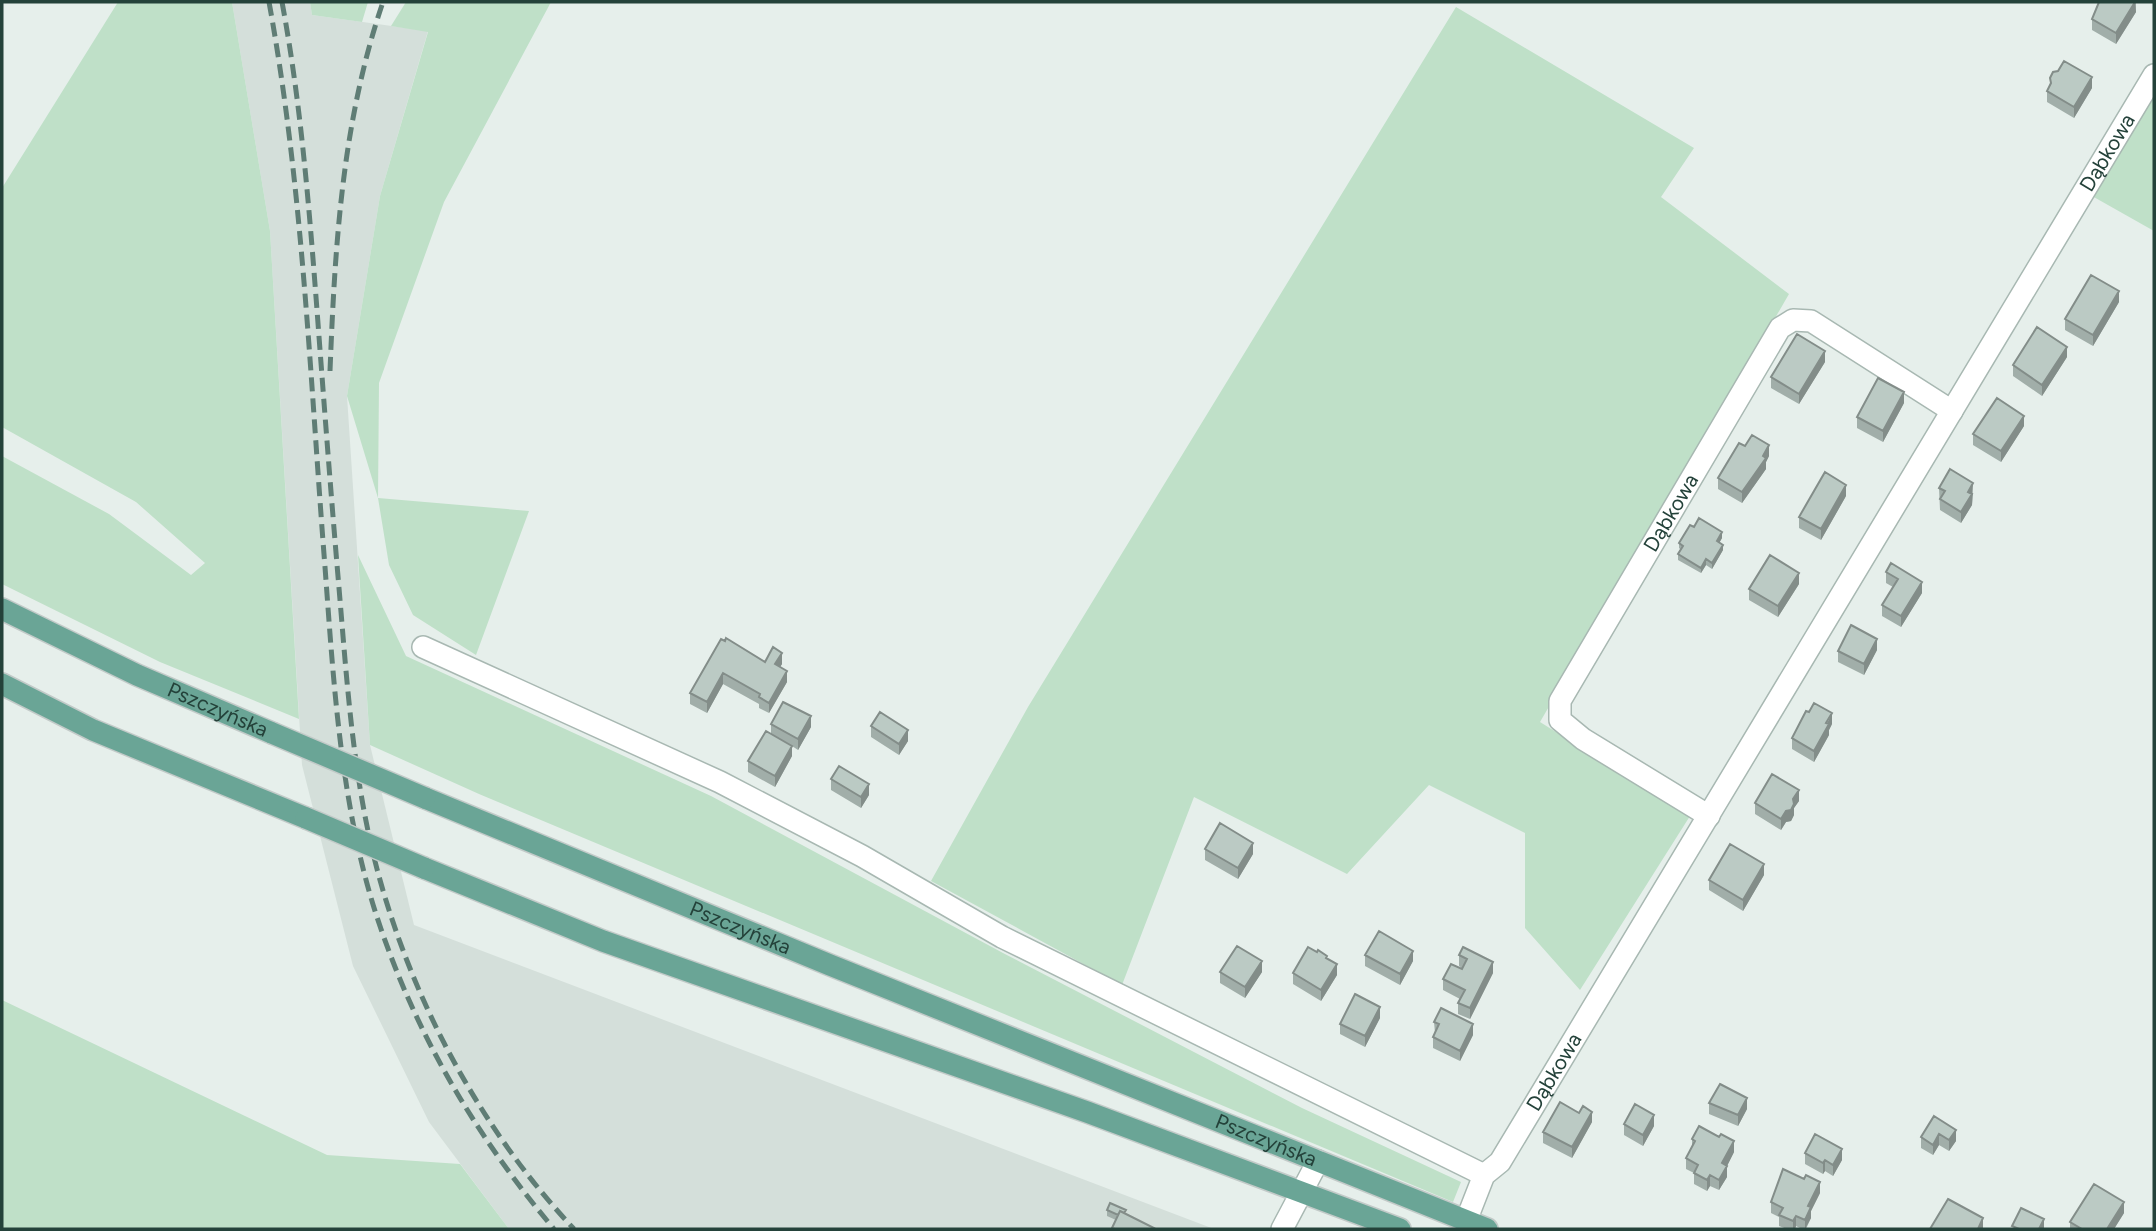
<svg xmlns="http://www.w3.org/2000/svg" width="2156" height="1231" viewBox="0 0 2156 1231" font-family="Figtree,sans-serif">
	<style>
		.built { fill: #d4dfda }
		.green { fill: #bfe0c8 }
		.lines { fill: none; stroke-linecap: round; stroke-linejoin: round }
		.minor-casing { stroke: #a8b8b2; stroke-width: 24 }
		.major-casing { stroke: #c2cac8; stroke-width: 24 }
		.minor { stroke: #fff; stroke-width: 21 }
		.major { stroke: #6aa596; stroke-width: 21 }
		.rail { stroke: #5f7d75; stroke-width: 5; stroke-dasharray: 14 7; stroke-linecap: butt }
		.major-bridge-casing { stroke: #c2cac8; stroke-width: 24; stroke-linecap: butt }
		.major-bridge { stroke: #6aa596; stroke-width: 21 }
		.wall { fill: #a1aea9 }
		.shaded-wall { fill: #838d89 }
		.building { fill: #bbcac4; stroke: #838d89; stroke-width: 2 }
		.labels { text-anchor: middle; stroke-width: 7; stroke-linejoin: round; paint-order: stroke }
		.street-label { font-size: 21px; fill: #24423a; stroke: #f7fbf9 }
	</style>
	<rect width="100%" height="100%" fill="#e6efeb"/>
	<path class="built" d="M 232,2 L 310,2 L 312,15 L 428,31 L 380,196 L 347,396 L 370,745 L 414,925 L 1214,1229 L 509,1229 L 429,1122 L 353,966 L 302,765 L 270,231 Z"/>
	<path class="green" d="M 118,2 L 232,2 L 270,231 L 299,719 L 160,662 L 2,584 L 2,456 L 109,514 L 191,575 L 205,563 L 136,502 L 2,427 L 2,188 Z
		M 310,2 L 368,2 L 362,22 L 312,15 Z
		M 406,2 L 551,2 L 444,202 L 379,383 L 378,498 L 529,511 L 476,655 L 413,615 L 389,565 L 378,498 L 347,396 L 380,196 L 428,32 L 391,26 Z
		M 1456,7 L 1694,148 L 1661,197 L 1789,294 L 1540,722 L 1690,816 L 1580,990 L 1525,928 L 1525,833 L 1429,785 L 1347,874 L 1194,797 L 1122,985 L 931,881 L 1028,707 Z
		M 2154,90 L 2154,231 L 2092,196 Z
		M 358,555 L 406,656 L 711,796 L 1003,953 L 1302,1108 L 1461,1182 L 1453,1202 L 479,794 L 370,745 Z
		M 2,1000 L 327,1155 L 460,1164 L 509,1229 L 2,1229 Z"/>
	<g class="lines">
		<g class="minor-casing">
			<g id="minor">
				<path d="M 423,647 L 720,782 L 862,856 L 1002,937 L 1484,1175"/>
				<path id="s1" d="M 1709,816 L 1583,739 L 1560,720 L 1560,701 L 1780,328 L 1793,320 L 1811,321 L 1952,411"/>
				<path id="s2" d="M 1466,1221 L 1484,1175 L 1500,1162 L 2154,75"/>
				<path d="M 1282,1229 L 1318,1161"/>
			</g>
		</g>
		<g class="major-casing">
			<g id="major">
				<path id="s3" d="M 2,609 L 137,675 L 272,733"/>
				<path d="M 2,684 L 93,730 L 306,818"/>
				<path id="s4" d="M 425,798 L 830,965 L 1487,1229"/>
				<path d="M 424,868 L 603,941 L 1087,1112 L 1400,1229"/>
			</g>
		</g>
		<use href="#minor" class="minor"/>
		<use href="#major" class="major"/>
		<path class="rail" d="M 269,2 C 303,188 310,378 325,567 C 334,687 341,814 381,929 C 419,1040 479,1140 554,1229
			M 282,2 C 301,104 309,206 317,310 C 324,403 331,495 339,588 C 347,682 353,778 377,869 C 412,1001 481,1130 574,1229
			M 330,371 C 335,245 342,122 383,2"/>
		<g class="major-bridge-casing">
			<path id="major-bridge" d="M 272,733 L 425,798
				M 306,818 L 424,868"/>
		</g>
		<use href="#major-bridge" class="major-bridge"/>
	</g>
	<path class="wall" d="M 2136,2 L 2136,12 L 2116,44 L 2092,30 L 2092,19 Z
		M 2050,78 L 2092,88 L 2074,118 L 2047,102 L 2047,91 L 2050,86 Z
		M 2119,302 L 2093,346 L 2065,330 L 2065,319 Z
		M 2067,357 L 2042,396 L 2013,376 L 2013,365 Z
		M 1825,362 L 1799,404 L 1771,388 L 1771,377 Z
		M 1904,403 L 1883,442 L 1857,428 L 1857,417 Z
		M 2024,426 L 2001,462 L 1973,445 L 1973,434 Z
		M 1745,446 L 1769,456 L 1766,462 L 1766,469 L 1742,503 L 1718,489 L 1718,478 Z
		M 1939,488 L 1973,494 L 1972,505 L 1961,523 L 1940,510 Z
		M 1846,496 L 1821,540 L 1799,528 L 1799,517 Z
		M 1694,527 L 1722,538 L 1719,543 L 1723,550 L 1712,569 L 1706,565 L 1701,573 L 1678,560 L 1678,554 L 1681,550 L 1679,548 L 1679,543 Z
		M 1886,572 L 1922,593 L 1901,627 L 1882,616 L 1882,605 L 1893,587 L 1886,583 Z
		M 1799,584 L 1778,617 L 1749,600 L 1749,589 Z
		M 721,639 L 765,662 L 782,664 L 780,667 L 787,682 L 769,713 L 759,708 L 759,704 L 723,684 L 707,713 L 690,704 L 690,693 Z
		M 1877,650 L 1864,675 L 1838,662 L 1838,651 Z
		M 771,724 L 811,727 L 798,750 L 792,746 L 792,756 L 775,787 L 748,772 L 748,761 L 771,734 Z
		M 1832,724 L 1829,730 L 1829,735 L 1814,762 L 1792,749 L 1792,738 Z
		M 871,726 L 908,741 L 899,755 L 871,737 Z
		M 831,779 L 869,795 L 861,808 L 831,790 Z
		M 1799,801 L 1794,808 L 1794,815 L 1791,821 L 1786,822 L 1781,830 L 1755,814 L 1755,803 Z
		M 1205,849 L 1253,854 L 1238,879 L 1205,860 Z
		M 1764,875 L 1743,911 L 1709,890 L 1709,880 Z
		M 1317,952 L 1327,958 L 1337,975 L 1321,1001 L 1293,984 L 1293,973 Z
		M 1365,955 L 1413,961 L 1400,985 L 1365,966 Z
		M 1459,955 L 1493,973 L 1470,1019 L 1458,1014 L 1458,1003 L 1460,999 L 1443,990 L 1443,979 L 1462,969 L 1462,968 L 1459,966 Z
		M 1220,972 L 1262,972 L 1245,998 L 1220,983 Z
		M 1380,1018 L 1365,1047 L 1340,1034 L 1340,1024 Z
		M 1434,1022 L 1473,1035 L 1460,1061 L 1433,1048 L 1433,1037 L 1435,1033 Z
		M 1709,1103 L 1747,1109 L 1738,1126 L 1709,1114 Z
		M 1579,1113 L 1592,1122 L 1572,1158 L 1543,1143 L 1543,1132 Z
		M 1934,1116 L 1956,1141 L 1949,1151 L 1939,1145 L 1933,1155 L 1921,1148 L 1921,1137 Z
		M 1624,1124 L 1654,1126 L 1643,1146 L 1624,1135 Z
		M 1692,1139 L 1734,1152 L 1727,1166 L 1727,1177 L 1719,1190 L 1710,1186 L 1707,1191 L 1694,1184 L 1694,1173 L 1686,1169 L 1686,1158 L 1692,1147 Z
		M 1805,1153 L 1842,1160 L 1833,1176 L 1825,1171 L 1823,1174 L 1805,1164 Z
		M 1820,1193 L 1811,1211 L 1811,1218 L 1806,1229 L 1802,1229 L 1796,1226 L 1795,1229 L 1787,1229 L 1779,1226 L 1779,1217 L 1771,1213 L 1771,1202 Z
		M 1107,1210 L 1126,1214 L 1154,1229 L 1112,1229 L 1116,1220 L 1107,1216 Z
		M 2124,1213 L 2114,1229 L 2070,1229 L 2070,1222 Z"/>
	<path class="shaded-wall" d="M 2135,2 L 2136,12 L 2116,44 L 2116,33 Z
		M 2092,77 L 2092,88 L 2074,118 L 2074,107 Z
		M 2119,291 L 2119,302 L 2093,346 L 2093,335 Z
		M 2067,347 L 2067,357 L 2042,396 L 2042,385 Z
		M 1825,351 L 1825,362 L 1799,404 L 1799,394 Z
		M 1904,392 L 1904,403 L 1883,442 L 1883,431 Z
		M 2024,416 L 2024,426 L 2001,462 L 2001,451 Z
		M 1769,445 L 1769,456 L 1766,462 L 1766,469 L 1742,503 L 1742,492 Z
		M 1973,483 L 1972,505 L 1961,523 L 1961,512 L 1968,492 Z
		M 1846,485 L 1846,496 L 1821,540 L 1821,529 Z
		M 1722,532 L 1722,538 L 1717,547 L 1717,541 Z
		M 1723,545 L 1723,550 L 1712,569 L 1712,563 Z
		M 1706,559 L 1706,565 L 1701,573 L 1701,568 Z
		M 1799,573 L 1799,584 L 1778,617 L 1778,606 Z
		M 1922,582 L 1922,593 L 1901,627 L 1901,616 Z
		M 1877,639 L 1877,650 L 1864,675 L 1864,664 Z
		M 782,653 L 782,664 L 775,675 L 775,664 Z
		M 787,671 L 787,682 L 769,713 L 769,703 Z
		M 723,673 L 723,684 L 707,713 L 707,702 Z
		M 1832,713 L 1832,724 L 1829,730 L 1829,735 L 1814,762 L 1814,751 Z
		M 811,716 L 811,727 L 798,750 L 798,739 Z
		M 908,730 L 908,741 L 899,755 L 899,744 Z
		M 792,746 L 792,756 L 775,787 L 775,776 Z
		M 869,784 L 869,795 L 861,808 L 861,797 Z
		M 1799,790 L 1799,801 L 1794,808 L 1794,815 L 1791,821 L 1786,822 L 1781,830 L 1781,819 Z
		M 1253,843 L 1253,854 L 1238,879 L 1238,868 Z
		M 1764,864 L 1764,875 L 1743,911 L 1743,900 Z
		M 1413,951 L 1413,961 L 1400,985 L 1400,974 Z
		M 1262,961 L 1262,972 L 1245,998 L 1245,987 Z
		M 1493,962 L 1493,973 L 1470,1019 L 1470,1008 Z
		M 1337,964 L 1337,975 L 1321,1001 L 1321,990 Z
		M 1380,1007 L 1380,1018 L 1365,1047 L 1365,1036 Z
		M 1473,1024 L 1473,1035 L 1460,1061 L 1460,1051 Z
		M 1747,1098 L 1747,1109 L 1738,1126 L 1738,1115 Z
		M 1592,1112 L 1592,1122 L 1572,1158 L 1572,1147 Z
		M 1654,1115 L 1654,1126 L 1643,1146 L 1643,1135 Z
		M 1956,1130 L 1956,1141 L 1949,1151 L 1949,1140 Z
		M 1939,1134 L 1939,1145 L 1933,1155 L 1933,1145 Z
		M 1734,1141 L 1734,1152 L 1727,1166 L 1727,1177 L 1719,1190 L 1719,1180 L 1722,1163 Z
		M 1842,1149 L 1842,1160 L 1833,1176 L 1833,1165 Z
		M 1825,1160 L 1825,1171 L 1823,1174 L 1823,1163 Z
		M 1710,1175 L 1710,1186 L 1707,1191 L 1707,1180 Z
		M 1820,1182 L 1820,1193 L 1811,1211 L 1811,1218 L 1805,1229 L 1805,1220 L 1808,1206 Z
		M 2124,1202 L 2124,1213 L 2114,1229 L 2107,1229 Z
		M 1796,1216 L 1796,1226 L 1795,1229 L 1793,1229 L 1793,1221 Z
		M 1983,1218 L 1983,1229 L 1978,1229 Z
		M 2044,1219 L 2044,1229 L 2039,1229 Z"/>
	<path class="building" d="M 2099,2 L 2135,2 L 2116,33 L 2092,19 Z
		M 2064,61 L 2092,77 L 2074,107 L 2047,91 L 2051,83 L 2050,78 L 2053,72 L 2058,71 Z
		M 2091,275 L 2119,291 L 2093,335 L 2065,319 Z
		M 2037,327 L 2067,347 L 2042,385 L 2013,365 Z
		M 1797,334 L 1825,351 L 1799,394 L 1771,377 Z
		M 1878,378 L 1904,392 L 1883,431 L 1857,417 Z
		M 1997,398 L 2024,416 L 2001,451 L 1973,434 Z
		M 1752,435 L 1769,445 L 1763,456 L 1766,458 L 1742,492 L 1718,478 L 1739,443 L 1745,446 Z
		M 1950,469 L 1973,483 L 1968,492 L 1972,494 L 1961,512 L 1940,499 L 1945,491 L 1939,488 Z
		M 1825,472 L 1846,485 L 1821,529 L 1799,517 Z
		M 1699,518 L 1722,532 L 1717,541 L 1723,545 L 1712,563 L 1706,559 L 1701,568 L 1678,554 L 1683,546 L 1679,543 L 1690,525 L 1694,527 Z
		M 1770,555 L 1799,573 L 1778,606 L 1749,589 Z
		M 1891,563 L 1922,582 L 1901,616 L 1882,605 L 1898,579 L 1886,572 Z
		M 1851,625 L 1877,639 L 1864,664 L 1838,651 Z
		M 726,638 L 765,662 L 773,647 L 782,653 L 775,664 L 787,671 L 769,703 L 759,697 L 760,694 L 723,673 L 707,702 L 690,693 L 721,639 L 725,641 Z
		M 783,702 L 811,716 L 798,739 L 771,724 Z
		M 1814,703 L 1832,713 L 1826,723 L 1829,724 L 1814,751 L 1792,738 L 1806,711 L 1809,712 Z
		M 880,712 L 908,730 L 899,744 L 871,726 Z
		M 766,731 L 792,746 L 775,776 L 748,761 Z
		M 839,766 L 869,784 L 861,797 L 831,779 Z
		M 1772,774 L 1799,790 L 1793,799 L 1794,804 L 1791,810 L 1786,811 L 1781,819 L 1755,803 Z
		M 1220,823 L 1253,843 L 1238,868 L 1205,849 Z
		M 1730,844 L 1764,864 L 1743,900 L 1709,880 Z
		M 1379,931 L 1413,951 L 1400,974 L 1365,955 Z
		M 1237,946 L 1262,961 L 1245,987 L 1220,972 Z
		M 1308,947 L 1317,952 L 1318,950 L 1327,956 L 1326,958 L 1337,964 L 1321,990 L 1293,973 Z
		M 1463,947 L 1493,962 L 1470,1008 L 1458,1003 L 1465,990 L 1443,979 L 1451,964 L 1462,969 L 1467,959 L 1459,955 Z
		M 1355,994 L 1380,1007 L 1365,1036 L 1340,1024 Z
		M 1441,1008 L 1473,1024 L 1460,1051 L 1433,1037 L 1439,1024 L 1434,1022 Z
		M 1720,1084 L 1747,1098 L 1738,1115 L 1709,1103 Z
		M 1560,1102 L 1579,1113 L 1583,1106 L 1592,1112 L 1572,1147 L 1543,1132 Z
		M 1635,1104 L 1654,1115 L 1643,1135 L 1624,1124 Z
		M 1934,1116 L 1956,1130 L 1949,1140 L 1939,1134 L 1933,1145 L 1921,1137 Z
		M 1699,1126 L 1719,1137 L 1721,1134 L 1734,1141 L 1722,1163 L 1727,1166 L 1719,1180 L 1710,1175 L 1707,1180 L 1694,1173 L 1698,1165 L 1686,1158 L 1695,1141 L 1692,1139 Z
		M 1815,1134 L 1842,1149 L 1833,1165 L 1825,1160 L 1823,1163 L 1805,1153 Z
		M 1783,1169 L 1804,1179 L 1806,1175 L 1820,1182 L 1808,1206 L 1811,1207 L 1805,1220 L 1796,1216 L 1793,1221 L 1779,1215 L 1783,1208 L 1771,1202 Z
		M 2094,1184 L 2124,1202 L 2107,1229 L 2082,1229 L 2070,1222 Z
		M 1948,1199 L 1983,1218 L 1978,1229 L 1930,1229 Z
		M 1110,1203 L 1126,1210 L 1124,1213 L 1120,1211 L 1118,1215 L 1107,1210 Z
		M 2021,1208 L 2044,1219 L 2039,1229 L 2019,1229 L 2012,1226 Z
		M 1120,1211 L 1154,1228 L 1153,1229 L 1115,1229 L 1112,1228 Z"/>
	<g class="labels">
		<g class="street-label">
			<text dy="7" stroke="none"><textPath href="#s2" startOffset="1248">Dąbkowa</textPath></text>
			<text dy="7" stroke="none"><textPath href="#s1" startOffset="415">Dąbkowa</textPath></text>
			<text dy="7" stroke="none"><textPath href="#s3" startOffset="238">Pszczyńska</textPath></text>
			<text dy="7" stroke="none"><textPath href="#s4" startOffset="341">Pszczyńska</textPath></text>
			<text dy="7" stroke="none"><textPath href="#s2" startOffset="175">Dąbkowa</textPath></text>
			<text dy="7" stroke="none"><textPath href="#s4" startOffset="908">Pszczyńska</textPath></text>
		</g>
	</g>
	<rect width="2156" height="1231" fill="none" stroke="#24423a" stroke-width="7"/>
</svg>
